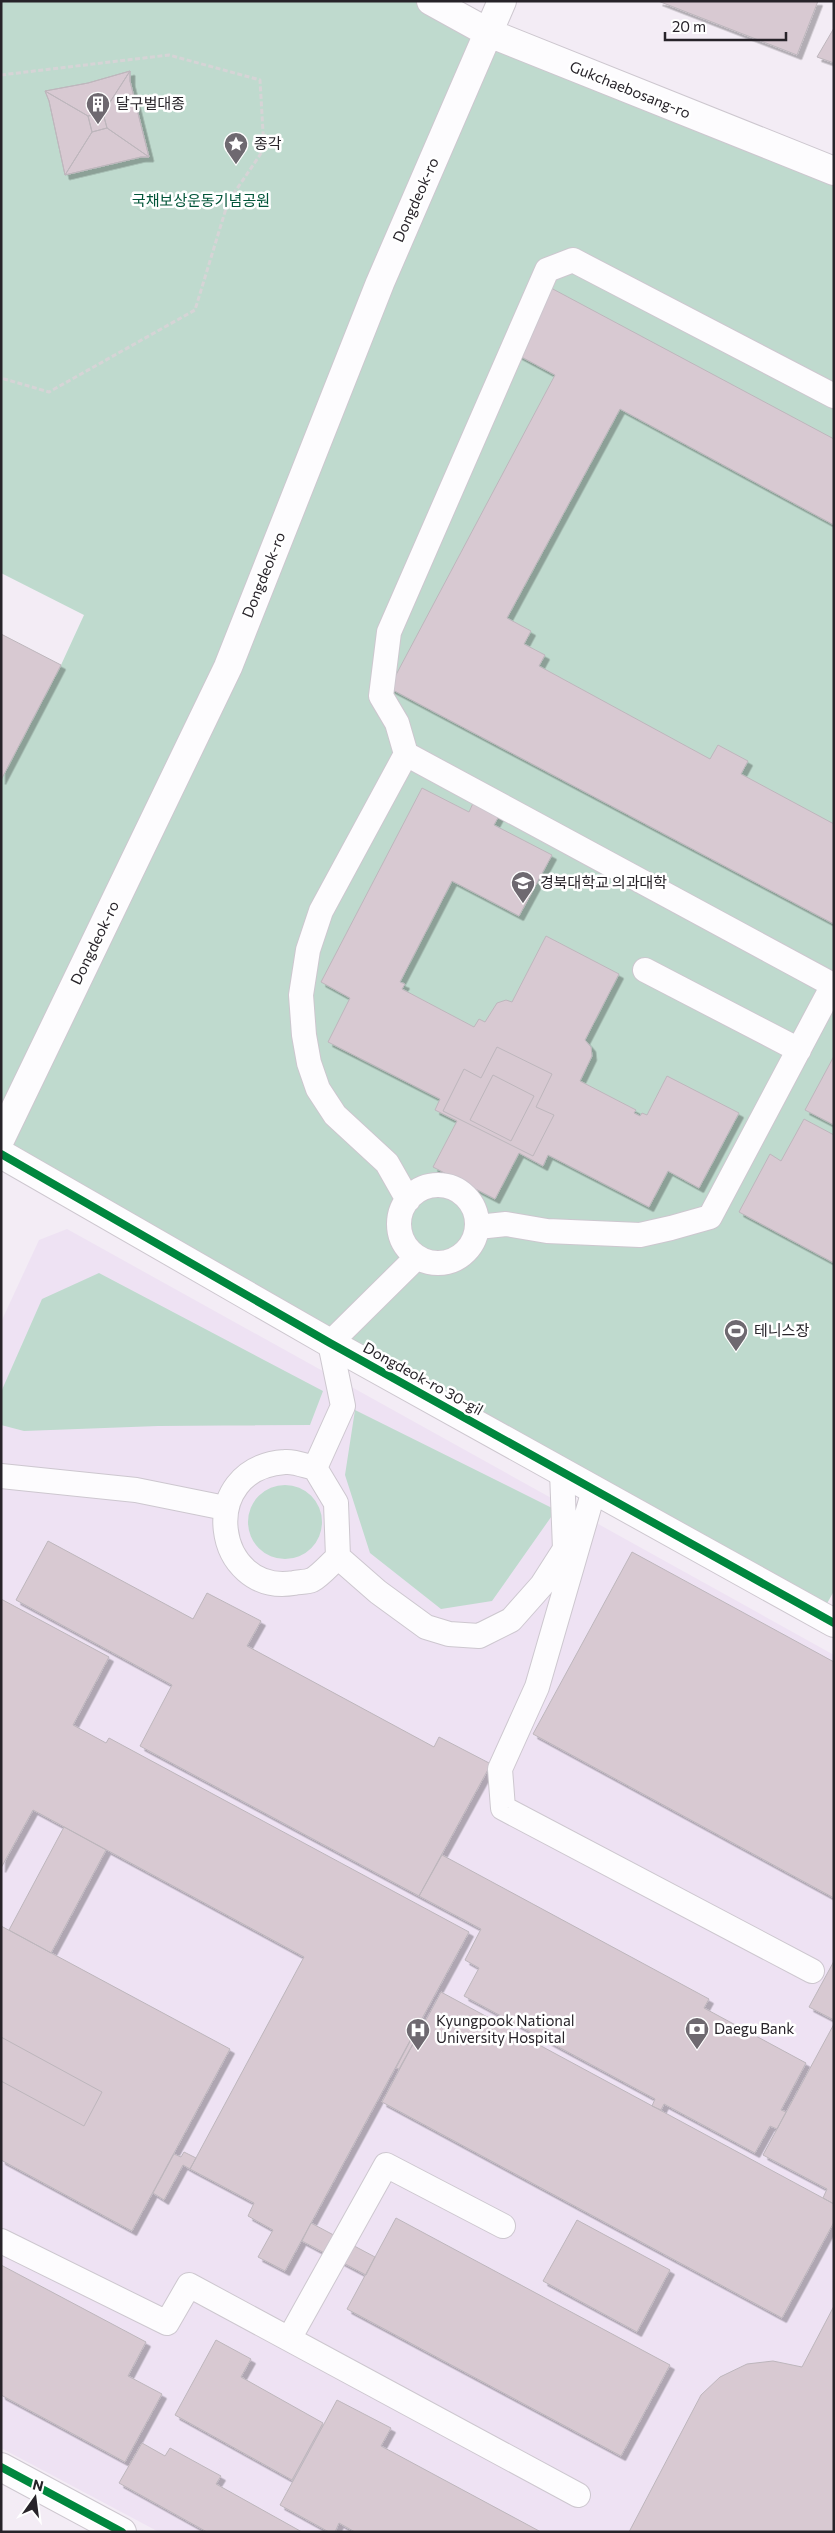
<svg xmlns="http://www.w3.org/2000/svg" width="835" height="2533" viewBox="0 0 835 2533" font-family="Commissioner,'Noto Sans KR',sans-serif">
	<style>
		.built { fill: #eee2f3 }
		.green { fill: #bfdace }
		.building { fill: #d8c9d2; stroke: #bdb6bc; filter: url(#shadow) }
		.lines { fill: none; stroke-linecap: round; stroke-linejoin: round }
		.service-casing { stroke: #cdc7cf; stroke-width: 26 }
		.minor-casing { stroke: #cdc7cf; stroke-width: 30 }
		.secondary-casing { stroke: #cdc7cf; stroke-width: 30 }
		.path { stroke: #d6d4d6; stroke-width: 3; stroke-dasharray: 5 2.5; stroke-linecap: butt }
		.service { stroke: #fdfcfe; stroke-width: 24 }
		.minor { stroke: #fdfcfe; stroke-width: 28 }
		.secondary { stroke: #fdfcfe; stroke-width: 28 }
		.cycleway-casing { stroke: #fff; stroke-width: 11 }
		.cycleway { stroke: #00873e; stroke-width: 8 }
		.labels { text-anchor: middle; stroke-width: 5; stroke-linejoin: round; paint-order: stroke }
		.street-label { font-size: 15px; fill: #272329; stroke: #fff }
		.poi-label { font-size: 15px; fill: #272329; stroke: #fff; text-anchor: start }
		.park-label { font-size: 15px; fill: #025539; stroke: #fff }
	</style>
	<defs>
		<filter id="shadow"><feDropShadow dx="4.5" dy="4.5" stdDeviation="0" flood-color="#0004"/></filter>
	</defs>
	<rect width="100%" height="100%" fill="#f3ecf5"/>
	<path class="built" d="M 67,1229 L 834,1655 L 834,2532 L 159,2532 L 1,2448 L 1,1322 L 39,1240 Z"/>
	<path class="green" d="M 1,1 L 431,1 L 834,170 L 834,1591 L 820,1616 L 1,1154 L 1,780 L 61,665 L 84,615 L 1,573 Z
		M 99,1273 L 323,1391 L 310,1425 L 158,1426 L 24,1431 L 1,1425 L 1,1392 L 42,1299 Z
		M 355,1410 L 556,1510 L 492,1601 L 441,1609 L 370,1553 L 345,1475 Z
		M248 1522a37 37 0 1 1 74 0a37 37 0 1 1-74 0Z"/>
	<path class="building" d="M 658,1 L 818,1 L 797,55 Z
		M 834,28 L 834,63 L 817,57 Z
		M 130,71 L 130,81 L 149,157 L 141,157 L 65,175 L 49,101 L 45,91 L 88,83 Z
		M 130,71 L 103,113 L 88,116 L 45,91 L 88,83 Z
		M 130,71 L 130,81 L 149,157 L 107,128 L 103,113 Z
		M 45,91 L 88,116 L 92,132 L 65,175 L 49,101 Z
		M 103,113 L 107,128 L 92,132 L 88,116 Z
		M 107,128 L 149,157 L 141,157 L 65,175 L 92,132 Z
		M 551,288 L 834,439 L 834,525 L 620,409 L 507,618 L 531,631 L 524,644 L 545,655 L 539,666 L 710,759 L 718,745 L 748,761 L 741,774 L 834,824 L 834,924 L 389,688 L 555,375 L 516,354 Z
		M 1,634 L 61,665 L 1,780 Z
		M 422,788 L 469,812 L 474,801 L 500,814 L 494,825 L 552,855 L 519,916 L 452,881 L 400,982 L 405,984 L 402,989 L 474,1027 L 479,1019 L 485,1022 L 497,1003 L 506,1000 L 512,1002 L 546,936 L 619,974 L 585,1040 L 591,1047 L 592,1056 L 580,1081 L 636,1110 L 634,1113 L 640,1116 L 642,1113 L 647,1115 L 667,1076 L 739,1113 L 699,1188 L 668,1171 L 649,1207 L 548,1155 L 543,1166 L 519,1153 L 495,1199 L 433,1167 L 457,1121 L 435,1110 L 440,1099 L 328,1042 L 350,998 L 321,982 Z
		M 497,1047 L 552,1074 L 536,1107 L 554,1115 L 533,1156 L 443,1111 L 464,1069 L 481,1078 Z
		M 834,1056 L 834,1125 L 805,1110 Z
		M 493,1075 L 534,1096 L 511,1141 L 470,1120 Z
		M 804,1119 L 834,1135 L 834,1263 L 739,1212 L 770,1154 L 781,1161 Z
		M 48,1541 L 193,1619 L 207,1593 L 261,1621 L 247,1646 L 434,1747 L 439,1737 L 491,1764 L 419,1896 L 140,1746 L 172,1685 L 16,1600 Z
		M 632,1552 L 834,1662 L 834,1898 L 533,1734 Z
		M 1,1599 L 109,1657 L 73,1725 L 106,1743 L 109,1738 L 469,1932 L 285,2271 L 258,2257 L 273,2230 L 248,2216 L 254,2203 L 190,2169 L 304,1957 L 33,1810 L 1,1868 Z
		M 64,1827 L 106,1850 L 51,1953 L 9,1930 Z
		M 442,1855 L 709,1999 L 704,2008 L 806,2063 L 781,2110 L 786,2112 L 777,2129 L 770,2126 L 755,2153 L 664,2104 L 661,2110 L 652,2106 L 655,2099 L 464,1996 L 479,1968 L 465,1960 L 481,1929 L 419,1896 Z
		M 1,1926 L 230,2049 L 132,2231 L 1,2160 Z
		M 834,1961 L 834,2020 L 809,2007 Z
		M 441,1992 L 834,2204 L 834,2222 L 782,2318 L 382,2102 Z
		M 834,2024 L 834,2204 L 823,2198 L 827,2189 L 763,2155 Z
		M 416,2030 L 420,2031 L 399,2069 L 396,2068 Z
		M 1,2037 L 102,2092 L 84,2126 L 1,2081 Z
		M 184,2152 L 196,2158 L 190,2169 L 183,2165 L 164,2200 L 153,2193 L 174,2154 L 181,2157 Z
		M 396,2218 L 670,2365 L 621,2456 L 347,2309 Z
		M 577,2220 L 670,2270 L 637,2332 L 543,2281 Z
		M 311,2223 L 375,2257 L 366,2275 L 302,2241 Z
		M 1,2265 L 146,2342 L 128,2376 L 162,2394 L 125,2462 L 1,2395 Z
		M 834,2306 L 834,2532 L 629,2532 L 701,2395 L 720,2377 L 747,2364 L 773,2361 L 802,2367 Z
		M 216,2340 L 251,2359 L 241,2377 L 323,2423 L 292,2480 L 175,2415 Z
		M 337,2400 L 391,2428 L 381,2446 L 541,2532 L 355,2532 L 339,2523 L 335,2532 L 329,2532 L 280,2505 Z
		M 142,2443 L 165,2456 L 170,2448 L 221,2476 L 216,2484 L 302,2532 L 207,2532 L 119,2483 Z"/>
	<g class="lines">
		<g class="service-casing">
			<path id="service" d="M 406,754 L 397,723 L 381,696 L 389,632 L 547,270 L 573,260 L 834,396
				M 645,970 L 799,1050
				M399 1224a39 39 0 1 1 78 0a39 39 0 1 1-78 0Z
				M 408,1200 L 387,1163 L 335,1115 L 318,1089 L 309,1063 L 304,1035 L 301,995 L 308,950 L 321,911 L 406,754 L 833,985 L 710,1217 L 671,1228 L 640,1235 L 547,1231 L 506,1224 L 478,1227
				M 417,1257 L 330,1343 L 343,1406 L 315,1468 L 336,1503 L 338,1557 L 378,1592 L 426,1627 L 449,1634 L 479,1636 L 511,1620 L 542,1585 L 565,1549 L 562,1472
				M 315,1468 C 306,1466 294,1461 285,1462 C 195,1468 214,1596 294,1583 C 299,1582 307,1582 312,1580 C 321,1575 330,1564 338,1557
				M 1,1476 L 136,1490 L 225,1508
				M 594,1490 L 537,1687 L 500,1769 L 503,1808 L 812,1971
				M 1,2241 L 167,2323 L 189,2285 L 578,2495
				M 289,2339 L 386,2165 L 503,2226"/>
		</g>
		<g class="minor-casing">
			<path id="minor" d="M 1,1154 L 330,1343 L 834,1623
				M 1,2467 L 122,2532"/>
		</g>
		<g class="secondary-casing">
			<path id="secondary" d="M 431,1 L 489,33 L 834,171
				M 1,1138 L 228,667 L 380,283 L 502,1"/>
		</g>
		<path class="path" d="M 1,75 L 169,55 L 260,80 L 264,149 L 228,202 L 195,310 L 49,392 L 1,378"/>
		<use href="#service" class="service"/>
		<use href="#minor" class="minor"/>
		<use href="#secondary" class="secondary"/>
		<g class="cycleway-casing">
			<path id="cycleway" d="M 1,1154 L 330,1343 L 834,1623
				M 1,2467 L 122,2532"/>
		</g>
		<use href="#cycleway" class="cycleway"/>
	</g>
	<defs>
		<g id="building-pin" transform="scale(1.25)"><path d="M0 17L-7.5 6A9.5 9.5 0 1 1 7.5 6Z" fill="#6e6970" stroke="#fff"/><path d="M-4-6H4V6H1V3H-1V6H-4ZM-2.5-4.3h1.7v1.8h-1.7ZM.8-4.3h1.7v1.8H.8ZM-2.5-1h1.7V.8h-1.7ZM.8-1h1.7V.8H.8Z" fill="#fff"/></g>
		<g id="sight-pin" transform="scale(1.25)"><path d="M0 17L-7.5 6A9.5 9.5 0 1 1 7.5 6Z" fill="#6e6970" stroke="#fff"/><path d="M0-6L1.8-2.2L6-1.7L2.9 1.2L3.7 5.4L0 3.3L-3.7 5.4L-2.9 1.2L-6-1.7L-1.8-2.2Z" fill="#fff"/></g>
		<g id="university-pin" transform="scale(1.25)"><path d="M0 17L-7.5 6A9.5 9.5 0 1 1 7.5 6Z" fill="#6e6970" stroke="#fff"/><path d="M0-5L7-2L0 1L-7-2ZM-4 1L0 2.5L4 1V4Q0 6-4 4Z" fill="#fff"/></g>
		<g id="stadium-pin" transform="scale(1.25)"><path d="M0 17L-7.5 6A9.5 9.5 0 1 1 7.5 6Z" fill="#6e6970" stroke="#fff"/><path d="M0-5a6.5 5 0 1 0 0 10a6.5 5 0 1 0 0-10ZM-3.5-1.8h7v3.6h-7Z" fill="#fff"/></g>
		<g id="bank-pin" transform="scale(1.25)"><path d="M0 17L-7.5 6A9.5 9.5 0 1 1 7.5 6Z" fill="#6e6970" stroke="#fff"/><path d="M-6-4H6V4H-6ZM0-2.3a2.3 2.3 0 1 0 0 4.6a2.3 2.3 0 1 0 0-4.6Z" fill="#fff"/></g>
		<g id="hospital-pin" transform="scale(1.25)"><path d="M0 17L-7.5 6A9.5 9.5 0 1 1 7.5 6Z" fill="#6e6970" stroke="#fff"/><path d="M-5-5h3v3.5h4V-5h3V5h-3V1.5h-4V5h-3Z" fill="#fff"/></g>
	</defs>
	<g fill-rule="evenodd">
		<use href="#building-pin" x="98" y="104"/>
		<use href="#sight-pin" x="236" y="144"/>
		<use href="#university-pin" x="523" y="883"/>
		<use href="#stadium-pin" x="736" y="1331"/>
		<use href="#bank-pin" x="697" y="2029"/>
		<use href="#hospital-pin" x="418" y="2030"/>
	</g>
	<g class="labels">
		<g class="street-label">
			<text transform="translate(630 90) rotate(22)" y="5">Gukchaebosang-ro</text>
			<text transform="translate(416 200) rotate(-66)" y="5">Dongdeok-ro</text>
			<text transform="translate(264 575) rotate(-68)" y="5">Dongdeok-ro</text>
			<text transform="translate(95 943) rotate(-64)" y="5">Dongdeok-ro</text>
			<text transform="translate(423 1379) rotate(29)" y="5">Dongdeok-ro 30-gil</text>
		</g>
		<g class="poi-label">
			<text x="116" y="109">달구벌대종</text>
			<text x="254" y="149">종각</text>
			<text x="540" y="888">경북대학교 의과대학</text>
			<text x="754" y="1336">테니스장</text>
			<text x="436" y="2026">Kyungpook National<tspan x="436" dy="17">University Hospital</tspan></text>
			<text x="714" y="2034">Daegu Bank</text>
		</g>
		<g class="park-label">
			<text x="201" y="206">국채보상운동기념공원</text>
		</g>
	</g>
	<rect width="835" height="2533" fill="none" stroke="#272329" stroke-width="5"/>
	<g transform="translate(35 2498) rotate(14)" stroke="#ffffff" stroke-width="4" paint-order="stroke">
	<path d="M0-4L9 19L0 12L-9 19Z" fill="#272329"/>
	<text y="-8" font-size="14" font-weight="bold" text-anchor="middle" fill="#272329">N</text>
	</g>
	<path d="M665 32v8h121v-8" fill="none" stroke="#272329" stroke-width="2.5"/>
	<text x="672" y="32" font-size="15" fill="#272329" stroke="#ffffff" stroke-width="4" paint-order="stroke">20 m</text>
</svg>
